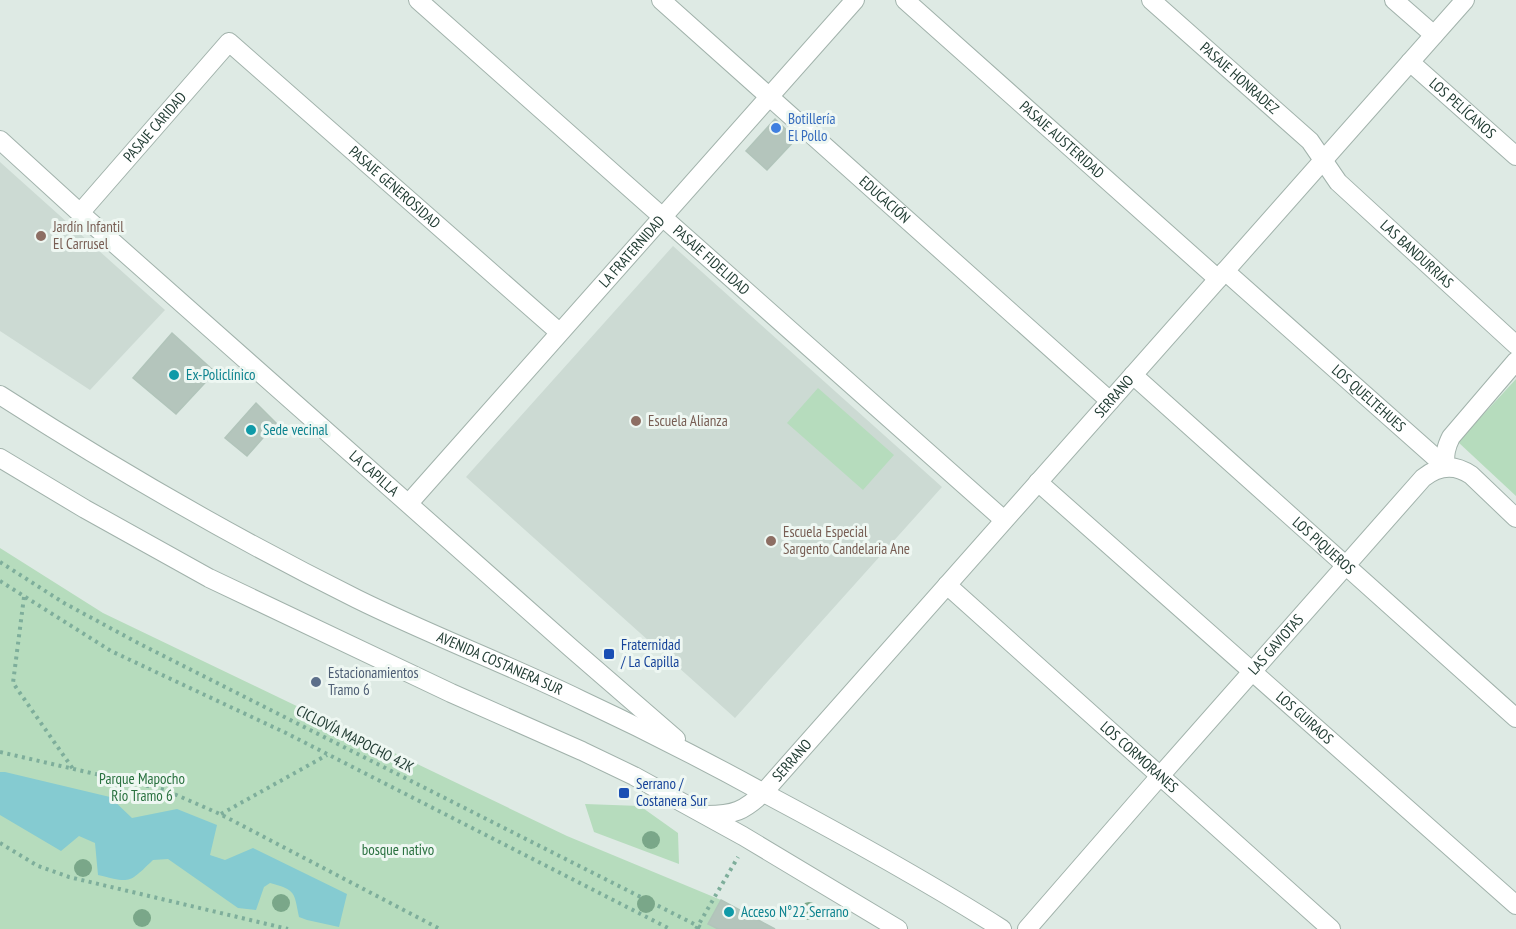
<svg xmlns="http://www.w3.org/2000/svg" width="1516" height="929" viewBox="0 0 1516 929" font-family="'PT Sans Narrow',sans-serif">
	<style>
		.built { fill: #ccdad3 }
		.green { fill: #b6dcbd }
		.water { fill: #85cbd1 }
		.building { fill: #b4c5bc; stroke: #b1c4ba; stroke-width: 1.5 }
		.lines { fill: none; stroke-linecap: round; stroke-linejoin: round }
		.minor-casing { stroke: #a1b2ab; stroke-width: 20 }
		.path { stroke: #7eae9b; stroke-width: 4; stroke-dasharray: 3 4.5; stroke-linecap: butt }
		.minor { stroke: #fff; stroke-width: 18 }
		.tree { fill: #7aa789 }
		.shop-dot { fill: #3f7fe0; stroke: #eef7f2; stroke-width: 2 }
		.education-dot { fill: #8d6e63; stroke: #eef7f2; stroke-width: 2 }
		.culture-dot { fill: #0f9aa8; stroke: #eef7f2; stroke-width: 2 }
		.transit-dot { fill: #1a4fb4; stroke: #eef7f2; stroke-width: 2 }
		.service-dot { fill: #5c6f8a; stroke: #eef7f2; stroke-width: 2 }
		.labels { text-anchor: middle; stroke-width: 6; stroke-linejoin: round; paint-order: stroke }
		.street-label { font-size: 15px; fill: #1f3a31; stroke: #eef7f2 }
		.shop-label { font-size: 15px; fill: #366cbe; stroke: #eef7f2; text-anchor: start }
		.education-label { font-size: 15px; fill: #785e54; stroke: #eef7f2; text-anchor: start }
		.culture-label { font-size: 15px; fill: #0d838f; stroke: #eef7f2; text-anchor: start }
		.transit-label { font-size: 15px; fill: #164399; stroke: #eef7f2; text-anchor: start }
		.service-label { font-size: 15px; fill: #4e5e75; stroke: #eef7f2; text-anchor: start }
		.park-label { font-size: 15px; fill: #29713f; stroke: #eef7f2 }
	</style>
	<rect width="100%" height="100%" fill="#deeae4"/>
	<path class="built" d="M 0,162 L 165,310 L 90,390 L 0,331 Z
		M 673,246 L 942,487 L 735,718 L 466,477 Z"/>
	<path class="green" d="M 1516,379 L 1516,496 L 1458,442 Z
		M 818,388 L 894,455 L 863,490 L 787,423 Z
		M 0,548 L 103,613 L 567,836 L 721,900 L 775,929 L 0,929 Z
		M 585,804 L 640,806 L 678,833 L 679,864 L 594,832 Z"/>
	<path class="water" d="M 0,772 L 5,772 L 110,797 L 132,818 L 177,809 L 217,825 L 210,855 L 225,860 L 253,848 L 347,894 L 339,927 L 307,920 L 299,917 C 294,892 296,890 270,883 L 264,887 L 256,910 L 238,908 L 168,859 L 153,860 C 128,884 131,883 98,875 L 95,843 L 79,836 L 61,851 L 0,815 Z"/>
	<path class="building" d="M 775,119 L 796,139 L 767,170 L 746,151 Z
		M 172,333 L 215,372 L 176,414 L 133,378 Z
		M 256,403 L 276,423 L 247,456 L 225,438 Z
		M 721,900 L 775,929 L 718,929 L 708,924 Z"/>
	<g class="lines">
		<g class="minor-casing">
			<g id="minor">
				<path id="s1" d="M 418,0 L 1004,520"/>
				<path id="s2" d="M 661,0 L 1110,401"/>
				<path id="s3" d="M 905,0 L 1218,279"/>
				<path id="s4" d="M 1151,0 L 1310,141 L 1338,182 L 1516,345"/>
				<path d="M 1394,0 L 1434,35"/>
				<path id="s5" d="M 1410,62 L 1516,156"/>
				<path id="s6" d="M 0,140 L 80,213 L 571,648 L 676,739"/>
				<path id="s7" d="M 80,213 L 229,42 L 559,332"/>
				<path id="s8" d="M 1225,271 L 1446,467"/>
				<path id="s9" d="M 1133,375 L 1516,718"/>
				<path id="s10" d="M 0,395 C 115,469 234,538 357,599 C 430,635 507,664 581,700 C 643,729 704,760 764,793 C 845,836 925,880 1002,929"/>
				<path d="M 0,458 L 85,509 L 209,578 L 451,693 L 582,751 L 634,776 L 743,836 L 898,929"/>
				<path d="M 1446,467 C 1444,455 1446,447 1451,437 L 1516,361"/>
				<path id="s11" d="M 1038,482 L 1516,905"/>
				<path id="s12" d="M 409,503 L 855,0"/>
				<path id="s13" d="M 947,585 L 1331,929"/>
				<path id="s14" d="M 707,815 C 734,815 744,811 764,792 L 1465,0"/>
				<path id="s15" d="M 1027,929 L 1160,776 L 1423,478 C 1439,465 1455,464 1471,475 L 1516,518"/>
			</g>
		</g>
		<path class="path" d="M 0,562 L 64,603 L 138,643 L 704,929
			M 0,581 L 111,651 L 286,733 L 670,929
			M 24,597 L 13,683 L 73,769
			M 0,752 L 165,790 L 220,814 L 440,929
			M 221,814 L 327,755
			M 0,843 L 38,866 L 69,877 L 288,929
			M 696,929 L 738,857"/>
		<use href="#minor" class="minor"/>
	</g>
	<g class="tree">
		<circle cx="651" cy="840" r="9"/>
		<circle cx="83" cy="868" r="9"/>
		<circle cx="281" cy="903" r="9"/>
		<circle cx="646" cy="904" r="9"/>
		<circle cx="809" cy="911" r="9"/>
		<circle cx="142" cy="918" r="9"/>
	</g>
	<circle class="shop-dot" cx="776" cy="128" r="6"/>
	<g class="education-dot">
		<circle cx="41" cy="236" r="6"/>
		<circle cx="636" cy="421" r="6"/>
		<circle cx="771" cy="541" r="6"/>
	</g>
	<g class="culture-dot">
		<circle cx="174" cy="375" r="6"/>
		<circle cx="251" cy="430" r="6"/>
		<circle cx="729" cy="912" r="6"/>
	</g>
	<g class="transit-dot">
		<rect x="603" y="648" width="12" height="12" rx="3"/>
		<rect x="618" y="787" width="12" height="12" rx="3"/>
	</g>
	<circle class="service-dot" cx="316" cy="682" r="6"/>
	<g class="labels">
		<g class="street-label">
			<text dy="5" stroke="none"><textPath href="#s4" startOffset="118">PASAJE HONRADEZ</textPath></text>
			<text dy="5" stroke="none"><textPath href="#s5" startOffset="70">LOS PELÍCANOS</textPath></text>
			<text dy="5" stroke="none"><textPath href="#s7" startOffset="114">PASAJE CARIDAD</textPath></text>
			<text dy="5" stroke="none"><textPath href="#s3" startOffset="210">PASAJE AUSTERIDAD</textPath></text>
			<text dy="5" stroke="none"><textPath href="#s7" startOffset="447">PASAJE GENEROSIDAD</textPath></text>
			<text dy="5" stroke="none"><textPath href="#s2" startOffset="300">EDUCACIÓN</textPath></text>
			<text dy="5" stroke="none"><textPath href="#s12" startOffset="336">LA FRATERNIDAD</textPath></text>
			<text dy="5" stroke="none"><textPath href="#s4" startOffset="369">LAS BANDURRIAS</textPath></text>
			<text dy="5" stroke="none"><textPath href="#s1" startOffset="392">PASAJE FIDELIDAD</textPath></text>
			<text dy="5" stroke="none"><textPath href="#s14" startOffset="592">SERRANO</textPath></text>
			<text dy="5" stroke="none"><textPath href="#s8" startOffset="192">LOS QUELTEHUES</textPath></text>
			<text dy="5" stroke="none"><textPath href="#s6" startOffset="501">LA CAPILLA</textPath></text>
			<text dy="5" stroke="none"><textPath href="#s9" startOffset="256">LOS PIQUEROS</textPath></text>
			<text dy="5" stroke="none"><textPath href="#s15" startOffset="378">LAS GAVIOTAS</textPath></text>
			<text dy="5" stroke="none"><textPath href="#s10" startOffset="568">AVENIDA COSTANERA SUR</textPath></text>
			<text dy="5" stroke="none"><textPath href="#s11" startOffset="356">LOS GUIRAOS</textPath></text>
			<text transform="translate(355 739) rotate(27)" y="5">CICLOVÍA MAPOCHO 42K</text>
			<text dy="5" stroke="none"><textPath href="#s13" startOffset="258">LOS CORMORANES</textPath></text>
			<text dy="5" stroke="none"><textPath href="#s14" startOffset="106">SERRANO</textPath></text>
		</g>
		<g class="shop-label">
			<text x="788" y="124">Botillería<tspan x="788" dy="17">El Pollo</tspan></text>
		</g>
		<g class="education-label">
			<text x="53" y="232">Jardín Infantil<tspan x="53" dy="17">El Carrusel</tspan></text>
			<text x="648" y="426">Escuela Alianza</text>
			<text x="783" y="537">Escuela Especial<tspan x="783" dy="17">Sargento Candelaria Ane</tspan></text>
		</g>
		<g class="culture-label">
			<text x="186" y="380">Ex-Policlínico</text>
			<text x="263" y="435">Sede vecinal</text>
			<text x="741" y="917">Acceso N°22 Serrano</text>
		</g>
		<g class="transit-label">
			<text x="621" y="650">Fraternidad<tspan x="621" dy="17">/ La Capilla</tspan></text>
			<text x="636" y="789">Serrano /<tspan x="636" dy="17">Costanera Sur</tspan></text>
		</g>
		<g class="service-label">
			<text x="328" y="678">Estacionamientos<tspan x="328" dy="17">Tramo 6</tspan></text>
		</g>
		<g class="park-label">
			<text x="142" y="784">Parque Mapocho<tspan x="142" dy="17">Río Tramo 6</tspan></text>
			<text x="398" y="855">bosque nativo</text>
		</g>
	</g>
</svg>
